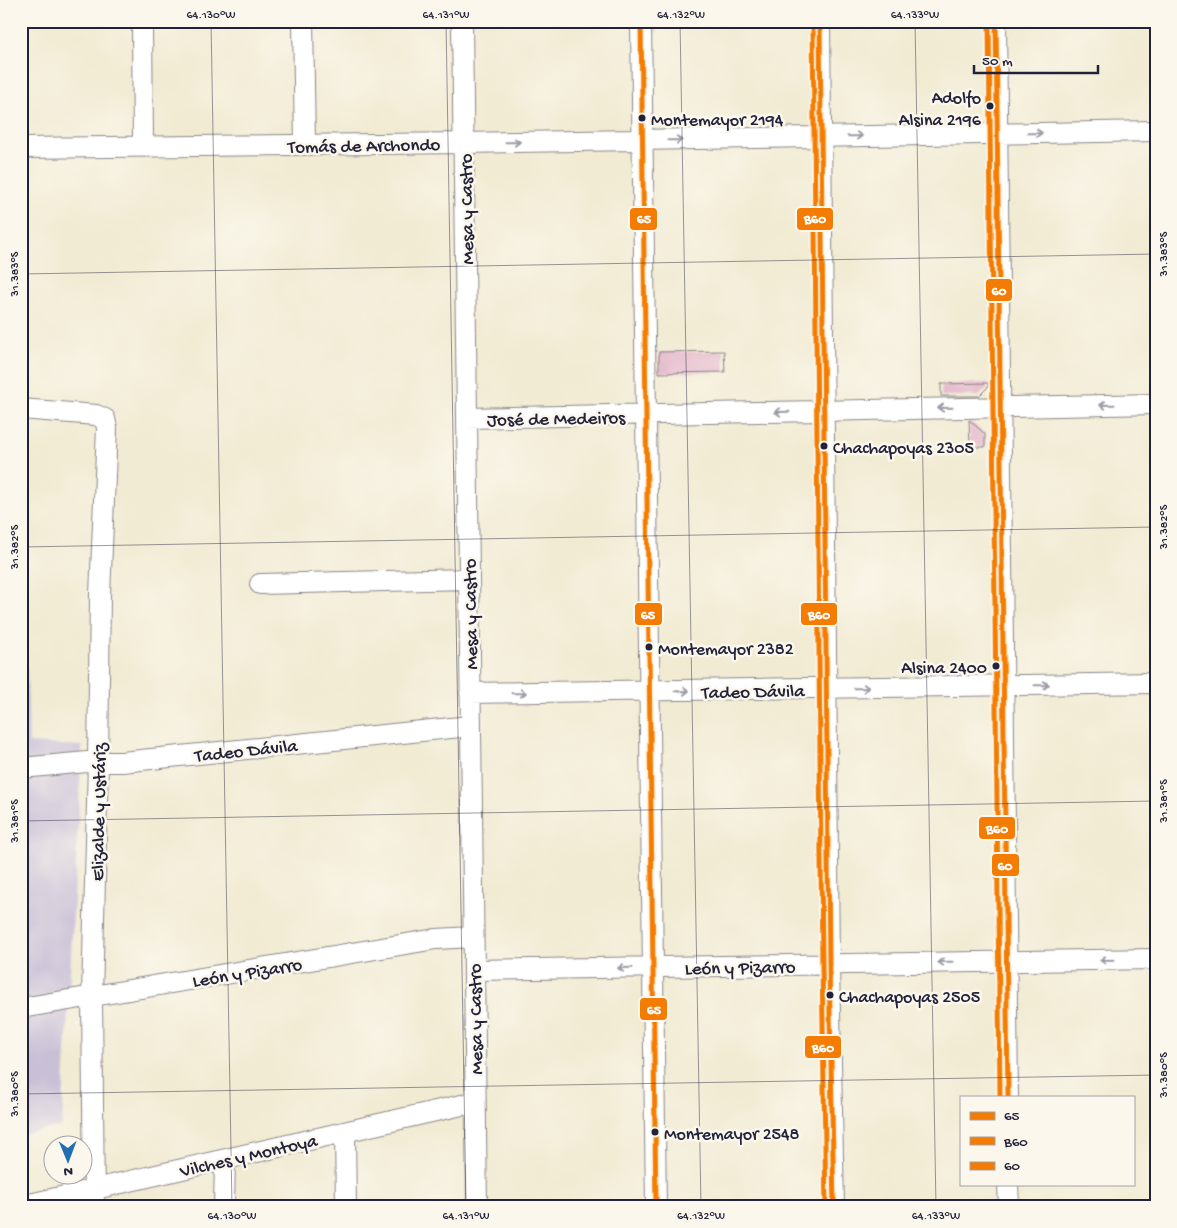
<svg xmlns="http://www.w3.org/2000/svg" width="1177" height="1228" viewBox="0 0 1177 1228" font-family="'Gochi Hand',sans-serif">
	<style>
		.industrial { fill: #c9bfd7 }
		.building { fill: #e3b4ca }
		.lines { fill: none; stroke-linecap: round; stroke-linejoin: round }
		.minor-casing { stroke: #8a8687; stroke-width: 22 }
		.minor { stroke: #fff; stroke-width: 20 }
		.bus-1-casing { stroke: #fbf7ec; stroke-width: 9 }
		.bus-2-casing { stroke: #fbf7ec; stroke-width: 9 }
		.bus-3-casing { stroke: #fbf7ec; stroke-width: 9 }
		.bus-1 { stroke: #f47c03; stroke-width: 5 }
		.bus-2 { stroke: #f47c03; stroke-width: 5 }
		.bus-3 { stroke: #f47c03; stroke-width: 5 }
		.oneway { stroke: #9c9ca7 }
		.ticks { fill: none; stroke: #22223b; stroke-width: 1; stroke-opacity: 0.45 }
		.bus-dot { fill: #22223b; stroke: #fbf7ec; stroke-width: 2 }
		.labels { text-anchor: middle; stroke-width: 5; stroke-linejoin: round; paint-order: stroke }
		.bus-label { font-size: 18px; fill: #22223b; stroke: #fbf7ec; text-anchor: start }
		.street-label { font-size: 19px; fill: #22223b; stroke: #fbf7ec }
		.line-badge { stroke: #fbf7ec; stroke-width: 2 }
		.badge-label { font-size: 14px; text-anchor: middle; font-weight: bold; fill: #fff }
		.neatline { fill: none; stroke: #22223b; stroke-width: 2 }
		.ticks-label { font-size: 12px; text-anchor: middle; fill: #22223b }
	</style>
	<rect width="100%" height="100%" fill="#fbf7ec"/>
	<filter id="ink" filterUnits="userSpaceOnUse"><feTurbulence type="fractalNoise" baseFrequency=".02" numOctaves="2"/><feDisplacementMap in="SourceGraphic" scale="10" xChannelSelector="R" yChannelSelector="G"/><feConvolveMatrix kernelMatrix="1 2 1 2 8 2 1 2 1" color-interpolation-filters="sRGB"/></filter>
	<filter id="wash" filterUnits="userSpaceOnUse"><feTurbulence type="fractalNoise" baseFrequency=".0096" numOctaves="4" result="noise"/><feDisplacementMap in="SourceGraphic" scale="20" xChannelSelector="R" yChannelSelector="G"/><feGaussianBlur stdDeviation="1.12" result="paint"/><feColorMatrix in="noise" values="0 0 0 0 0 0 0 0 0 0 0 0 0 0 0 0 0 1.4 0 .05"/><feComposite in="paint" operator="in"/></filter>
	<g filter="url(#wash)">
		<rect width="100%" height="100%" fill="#f1ebd3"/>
		<path class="industrial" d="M 21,556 L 24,556 L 29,743 L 82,746 L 62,1126 L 21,1135 Z"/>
		<g id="blocks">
			<path class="building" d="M 724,351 L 725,372 L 659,373 L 659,352 Z
				M 988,383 L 988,387 L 979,396 L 941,396 L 941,384 Z
				M 969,420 L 985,434 L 985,447 L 970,447 Z"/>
		</g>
	</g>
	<g filter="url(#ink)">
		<use href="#blocks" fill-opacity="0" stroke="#8a8687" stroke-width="1"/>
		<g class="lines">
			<g class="minor-casing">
				<path id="minor" d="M 142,21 L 143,146
					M 303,21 L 305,145
					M 462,21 L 477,1207
					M 641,21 L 656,1207
					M 820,21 L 829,964 L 834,1207
					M 996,21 L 1008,1097
					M 21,148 L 464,143 L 1156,131
					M 21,409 L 96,415 L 105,419 L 107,428 L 100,595 L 98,762 L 92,997 L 94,1207
					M 467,418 L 1156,404
					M 260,584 L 469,579
					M 470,693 L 1156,683
					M 21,768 L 87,762 L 122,762 L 470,726
					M 474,970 L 1156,959
					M 21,1008 L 436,939 L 473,937
					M 345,1132 L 346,1207
					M 1008,1184 L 1009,1207
					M 21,1206 L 475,1102
					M 224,1207 L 225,1160"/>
			</g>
			<use href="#minor" class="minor"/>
			<g class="bus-1-casing">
				<path id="bus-1" d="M 641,21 L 656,1207
					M 820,21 L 829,964 L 834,1207"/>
			</g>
			<g class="bus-2-casing">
				<path id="bus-2" d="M 813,21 L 822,964 L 826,1207
					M 989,21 L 1000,1097"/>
			</g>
			<g class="bus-3-casing">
				<path id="bus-3" d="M 996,21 L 1008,1097"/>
			</g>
			<use href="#bus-1" class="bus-1"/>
			<use href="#bus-2" class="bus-2"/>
			<use href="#bus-3" class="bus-3"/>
		</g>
		<defs><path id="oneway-shaft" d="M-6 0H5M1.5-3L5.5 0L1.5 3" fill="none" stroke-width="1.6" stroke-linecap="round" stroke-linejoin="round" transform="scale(1.25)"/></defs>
		<g class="oneway">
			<use href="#oneway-shaft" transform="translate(1035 133) rotate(-1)"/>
			<use href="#oneway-shaft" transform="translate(855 136) rotate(-1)"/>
			<use href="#oneway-shaft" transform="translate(675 140) rotate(-1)"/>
			<use href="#oneway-shaft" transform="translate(513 142) rotate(-1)"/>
			<use href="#oneway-shaft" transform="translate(1107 405) rotate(179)"/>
			<use href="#oneway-shaft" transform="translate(945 408) rotate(179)"/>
			<use href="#oneway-shaft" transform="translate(782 412) rotate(179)"/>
			<use href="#oneway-shaft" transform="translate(1042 685) rotate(-1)"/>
			<use href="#oneway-shaft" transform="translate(862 688) rotate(-1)"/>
			<use href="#oneway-shaft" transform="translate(682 691) rotate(-1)"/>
			<use href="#oneway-shaft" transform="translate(519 693) rotate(-1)"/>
			<use href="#oneway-shaft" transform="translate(1107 960) rotate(179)"/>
			<use href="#oneway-shaft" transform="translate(945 962) rotate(179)"/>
			<use href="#oneway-shaft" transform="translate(625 968) rotate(179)"/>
		</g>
	</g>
	<path class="ticks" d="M 211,21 L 232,1207M 446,21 L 466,1207M 680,21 L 701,1207M 915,21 L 936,1207M 1150,21 L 1156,359M 21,274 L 1156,254M 21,547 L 1156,527M 21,821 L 1156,801M 21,1094 L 1156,1075"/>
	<g class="bus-dot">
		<circle cx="990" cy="106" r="4.5"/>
		<circle cx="642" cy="118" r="4.5"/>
		<circle cx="824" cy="446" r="4.5"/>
		<circle cx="649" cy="647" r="4.5"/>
		<circle cx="996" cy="666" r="4.5"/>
		<circle cx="830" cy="995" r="4.5"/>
		<circle cx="655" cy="1132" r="4.5"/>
	</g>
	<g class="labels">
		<g class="bus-label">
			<text x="981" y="103" text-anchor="end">Adolfo<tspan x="981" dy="22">Alsina 2196</tspan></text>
			<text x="651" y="125">Montemayor 2194</text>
			<text x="833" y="453">Chachapoyas 2305</text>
			<text x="658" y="654">Montemayor 2382</text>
			<text x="987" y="673" text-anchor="end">Alsina 2400</text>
			<text x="839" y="1002">Chachapoyas 2505</text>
			<text x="664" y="1139">Montemayor 2548</text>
		</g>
		<g class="street-label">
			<text transform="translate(364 144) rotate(-1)" y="7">Tomás de Archondo</text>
			<text transform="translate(465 209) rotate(-91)" y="7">Mesa y Castro</text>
			<text transform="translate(556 417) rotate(-1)" y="7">José de Medeiros</text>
			<text transform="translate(469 614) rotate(-91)" y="7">Mesa y Castro</text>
			<text transform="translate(753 690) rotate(-1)" y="7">Tadeo Dávila</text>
			<text transform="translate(246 749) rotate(-6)" y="7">Tadeo Dávila</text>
			<text transform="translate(97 812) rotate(-89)" y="7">Elizalde y Ustáriz</text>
			<text transform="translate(740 966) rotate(-1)" y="7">León y Pizarro</text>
			<text transform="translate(247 971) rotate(-9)" y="7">León y Pizarro</text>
			<text transform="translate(474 1019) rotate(-91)" y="7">Mesa y Castro</text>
			<text transform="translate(248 1154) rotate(-13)" y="7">Vilches y Montoya</text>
		</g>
	</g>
	<g class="line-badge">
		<rect x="629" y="207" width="29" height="24" rx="5" fill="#f47c03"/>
		<rect x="796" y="207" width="38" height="24" rx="5" fill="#f47c03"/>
		<rect x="985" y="278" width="28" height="24" rx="5" fill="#f47c03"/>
		<rect x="634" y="602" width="29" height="24" rx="5" fill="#f47c03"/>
		<rect x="800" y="602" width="38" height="24" rx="5" fill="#f47c03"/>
		<rect x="978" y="816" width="38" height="24" rx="5" fill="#f47c03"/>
		<rect x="991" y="853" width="29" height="24" rx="5" fill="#f47c03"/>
		<rect x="639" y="997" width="29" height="24" rx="5" fill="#f47c03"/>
		<rect x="804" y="1035" width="38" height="24" rx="5" fill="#f47c03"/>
	</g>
	<g class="badge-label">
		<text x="644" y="223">65</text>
		<text x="815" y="223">B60</text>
		<text x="999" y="295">60</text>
		<text x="648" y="619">65</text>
		<text x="819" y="619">B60</text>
		<text x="997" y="833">B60</text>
		<text x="1005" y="870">60</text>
		<text x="654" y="1014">65</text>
		<text x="823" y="1052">B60</text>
	</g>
	<rect width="1177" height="1228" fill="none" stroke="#fbf7ec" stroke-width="55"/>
	<rect x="960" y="1096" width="175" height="90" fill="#fbf7ec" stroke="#a4a2a5"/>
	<rect x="970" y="1112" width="25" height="8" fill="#f47c03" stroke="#a4a2a5"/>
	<text x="1004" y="1120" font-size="15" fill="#22223b">65</text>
	<rect x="970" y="1137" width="25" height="8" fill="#f47c03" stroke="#a4a2a5"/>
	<text x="1004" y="1146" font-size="15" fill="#22223b">B60</text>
	<rect x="970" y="1162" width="25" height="8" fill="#f47c03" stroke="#a4a2a5"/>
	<text x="1004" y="1170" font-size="15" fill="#22223b">60</text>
	<g transform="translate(68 1160) rotate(179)"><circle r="24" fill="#fbf7ec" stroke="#a4a2a5"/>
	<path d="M0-4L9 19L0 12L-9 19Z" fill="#1f6fb2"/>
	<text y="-8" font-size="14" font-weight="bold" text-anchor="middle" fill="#22223b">N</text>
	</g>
	<path d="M974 65v8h124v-8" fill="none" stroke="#22223b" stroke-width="2.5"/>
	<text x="982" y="65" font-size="15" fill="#22223b" stroke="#fbf7ec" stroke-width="4" paint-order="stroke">50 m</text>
	<rect x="28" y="28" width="1122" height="1172" class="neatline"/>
	<g class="ticks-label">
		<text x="211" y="18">64.130°W</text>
		<text x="446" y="18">64.131°W</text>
		<text x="681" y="18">64.132°W</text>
		<text x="915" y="18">64.133°W</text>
		<text transform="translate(1163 254) rotate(-90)" y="4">31.383°S</text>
		<text transform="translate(14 274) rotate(-90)" y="4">31.383°S</text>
		<text transform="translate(1163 527) rotate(-90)" y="4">31.382°S</text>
		<text transform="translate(14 547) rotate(-90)" y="4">31.382°S</text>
		<text transform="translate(1163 801) rotate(-90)" y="4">31.381°S</text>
		<text transform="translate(14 821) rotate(-90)" y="4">31.381°S</text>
		<text transform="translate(1163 1075) rotate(-90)" y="4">31.380°S</text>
		<text transform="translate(14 1094) rotate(-90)" y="4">31.380°S</text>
		<text x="232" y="1219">64.130°W</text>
		<text x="466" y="1219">64.131°W</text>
		<text x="701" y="1219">64.132°W</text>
		<text x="936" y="1219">64.133°W</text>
	</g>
</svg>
